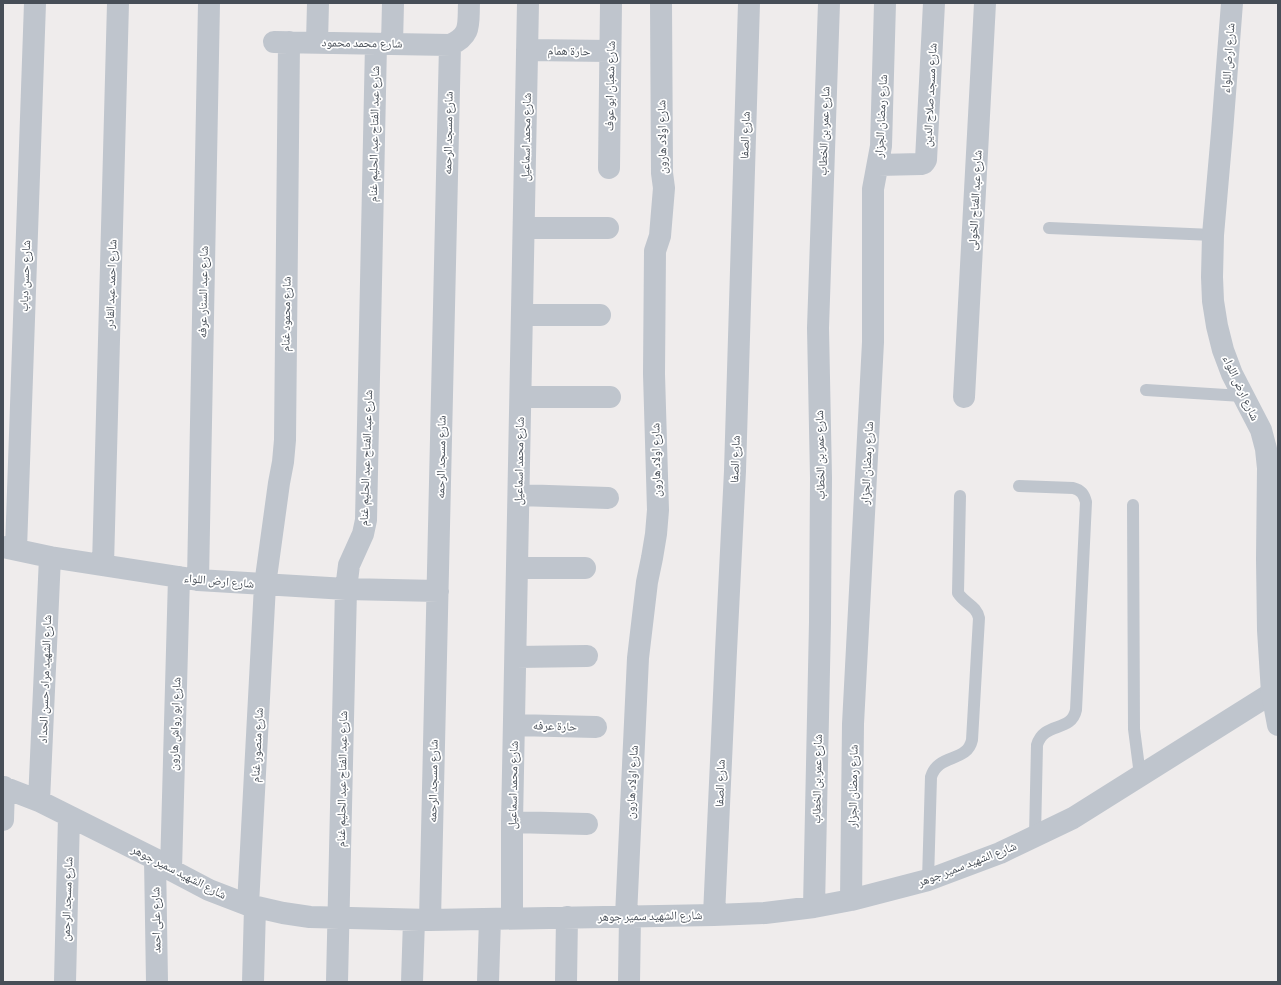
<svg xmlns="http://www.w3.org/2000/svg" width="1281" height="985" viewBox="0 0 1281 985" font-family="'PT Sans Narrow','Noto Naskh Arabic',sans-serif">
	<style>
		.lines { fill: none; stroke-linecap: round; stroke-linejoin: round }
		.service { stroke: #bfc5cd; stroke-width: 12 }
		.minor { stroke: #bfc5cd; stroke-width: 22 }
		.tertiary { stroke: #bfc5cd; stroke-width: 22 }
		.labels { text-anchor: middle; stroke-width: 3.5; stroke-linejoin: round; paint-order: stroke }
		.street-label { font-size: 12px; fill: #474e57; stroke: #fff }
	</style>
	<rect width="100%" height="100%" fill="#efecec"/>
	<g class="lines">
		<path class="service" d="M 1049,228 L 1213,235
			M 1146,390 L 1242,396
			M 1019,486 L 1073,488 C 1081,490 1084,494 1086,502 L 1076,710 C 1071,733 1044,721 1037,745 L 1035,836
			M 1133,505 L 1134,729 L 1140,775
			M 928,880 L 931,777 C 938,753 967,763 972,740 L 979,618 C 976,605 965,604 958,593 L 960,496"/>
		<path class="minor" d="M 274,42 L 450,45
			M 317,42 L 318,3
			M 392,44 L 393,3
			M 527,50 L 610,51
			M 878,165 L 921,164 L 924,163 L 926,160 L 934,3
			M 609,168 L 611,3
			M 524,228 L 608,228
			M 522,315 L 600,315
			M 521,397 L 610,397
			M 964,397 L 985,3
			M 519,495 L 608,498
			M 3,547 L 50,557 L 198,580 L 346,589 L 438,591
			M 16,549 L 35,3
			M 103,565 L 118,3
			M 517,568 L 585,568
			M 198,580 L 209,3
			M 516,657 L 587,656
			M 514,725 L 596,727
			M 3,787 L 39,801 L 155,859 L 171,870 L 209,890 L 248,905 L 283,913 L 310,917 L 430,920 L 714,915 L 765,913 L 814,907 L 851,900 L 928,880 L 1000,853 L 1073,818 L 1272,693
			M 39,801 L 50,557
			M 3,820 L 4,787
			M 512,822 L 587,824
			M 155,859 L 157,982
			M 171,870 L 179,577
			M 851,900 L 853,724 L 873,342 L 873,189 L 881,146 L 885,3
			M 248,905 L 265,585 L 279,483 L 283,462 L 285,440 L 289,42
			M 814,907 L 820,622 L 821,478 L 818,328 L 829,3
			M 714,915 L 726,651 L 735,471 L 749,3
			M 626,916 L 638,658 L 647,582 L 652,558 L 656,534 L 658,510 L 654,374 L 655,251 L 660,236 L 664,188 L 662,173 L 661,3
			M 512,918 L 512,822 L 528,3
			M 430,920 L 450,45 C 472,35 468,24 469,3
			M 65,982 L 69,816
			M 253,982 L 255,907
			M 337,982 L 346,589 L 349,565 L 363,534 L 366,520 L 376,44
			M 412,982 L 414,920
			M 488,982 L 490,919
			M 566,982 L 567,917
			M 629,982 L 630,916"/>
		<path class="tertiary" d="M 1232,3 L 1222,132 L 1213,235 L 1212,277 L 1213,301 L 1217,326 L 1223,350 L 1232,374 L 1261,430 L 1266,449 L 1268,468 L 1267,559 L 1268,630 L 1272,693 L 1278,725"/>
	</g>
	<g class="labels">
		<g class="street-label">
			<text transform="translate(362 43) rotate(1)" y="4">شارع محمد محمود</text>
			<text transform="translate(569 51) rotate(1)" y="4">حارة همام</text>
			<text transform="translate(1228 58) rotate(-86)" y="4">شارع ارض اللواء</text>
			<text transform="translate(610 86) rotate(-89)" y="4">شارع شعبان ابو عوف</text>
			<text transform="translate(930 95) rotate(-87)" y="4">شارع مسجد صلاح الدين</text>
			<text transform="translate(881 116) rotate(-87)" y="4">شارع رمضان الجزار</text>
			<text transform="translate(824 131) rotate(-88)" y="4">شارع عمر بن الخطاب</text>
			<text transform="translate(448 133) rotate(-89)" y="4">شارع مسجد الرحمه</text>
			<text transform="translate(374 134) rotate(-89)" y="4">شارع عبد الفتاح عبد الحليم غنام</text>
			<text transform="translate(745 135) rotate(-88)" y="4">شارع الصفا</text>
			<text transform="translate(526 137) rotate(-89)" y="4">شارع محمد اسماعيل</text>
			<text transform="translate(662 137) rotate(-91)" y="4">شارع اولاد هارون</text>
			<text transform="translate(975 200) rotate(-87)" y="4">شارع عبد الفتاح الخولى</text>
			<text transform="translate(25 276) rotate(-88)" y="4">شارع حسن دياب</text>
			<text transform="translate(111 284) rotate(-88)" y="4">شارع احمد عبد القادر</text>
			<text transform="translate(203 292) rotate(-89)" y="4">شارع عبد الستار عرفه</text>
			<text transform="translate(286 314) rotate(-89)" y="4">شارع محمود غنام</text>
			<text transform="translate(1241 388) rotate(65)" y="4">شارع ارض اللواء</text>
			<text transform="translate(820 455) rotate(-91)" y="4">شارع عمر بن الخطاب</text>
			<text transform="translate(441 457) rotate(-89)" y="4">شارع مسجد الرحمه</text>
			<text transform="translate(366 458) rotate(-88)" y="4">شارع عبد الفتاح عبد الحليم غنام</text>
			<text transform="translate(735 459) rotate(-88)" y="4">شارع الصفا</text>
			<text transform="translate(656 460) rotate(-91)" y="4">شارع اولاد هارون</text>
			<text transform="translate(519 461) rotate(-89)" y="4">شارع محمد اسماعيل</text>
			<text transform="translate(867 463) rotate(-87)" y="4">شارع رمضان الجزار</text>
			<text transform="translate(219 581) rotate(5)" y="4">شارع ارض اللواء</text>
			<text transform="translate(45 679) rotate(-88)" y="4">شارع الشهيد مراد حسن الحداد</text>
			<text transform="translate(175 724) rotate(-88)" y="4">شارع ابو رواش هارون</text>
			<text transform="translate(555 726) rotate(2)" y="4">حارة عرفه</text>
			<text transform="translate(257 745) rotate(-87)" y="4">شارع منصور غنام</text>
			<text transform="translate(342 779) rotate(-89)" y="4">شارع عبد الفتاح عبد الحليم غنام</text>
			<text transform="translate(817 779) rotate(-89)" y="4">شارع عمر بن الخطاب</text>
			<text transform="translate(433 781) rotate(-89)" y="4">شارع مسجد الرحمه</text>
			<text transform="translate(632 782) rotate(-87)" y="4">شارع اولاد هارون</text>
			<text transform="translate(720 783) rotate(-88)" y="4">شارع الصفا</text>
			<text transform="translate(513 785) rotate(-89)" y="4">شارع محمد اسماعيل</text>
			<text transform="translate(853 786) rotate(-89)" y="4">شارع رمضان الجزار</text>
			<text transform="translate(967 864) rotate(-21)" y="4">شارع الشهيد سمير جوهر</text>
			<text transform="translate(179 872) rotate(27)" y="4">شارع الشهيد سمير جوهر</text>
			<text transform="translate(67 899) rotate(-88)" y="4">شارع مسجد الرحمن</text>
			<text transform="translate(650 916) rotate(-1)" y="4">شارع الشهيد سمير جوهر</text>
			<text transform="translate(156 920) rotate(-91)" y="4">شارع على احمد</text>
		</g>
	</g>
	<rect width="1281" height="985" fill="none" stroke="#474e57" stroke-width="8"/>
</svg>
